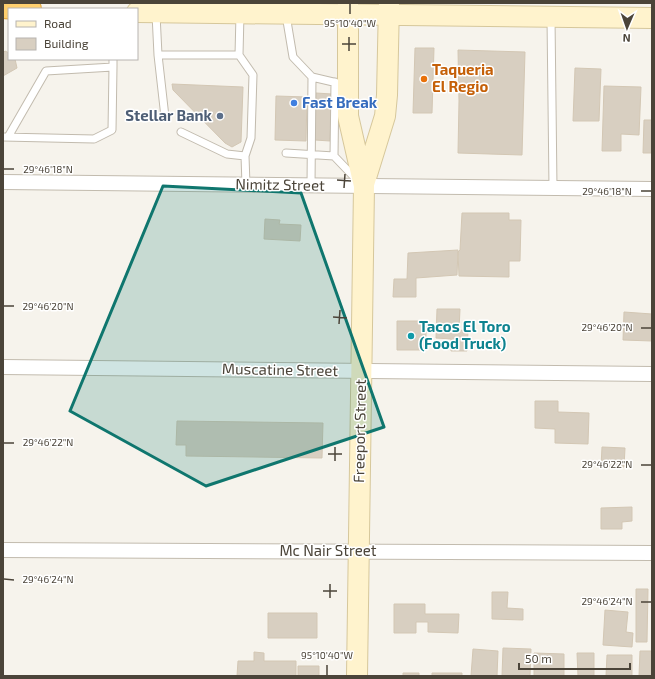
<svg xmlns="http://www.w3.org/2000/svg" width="655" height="679" viewBox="0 0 655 679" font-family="'Exo 2',sans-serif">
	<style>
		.building { fill: #d8cfc1; stroke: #d3c7b4 }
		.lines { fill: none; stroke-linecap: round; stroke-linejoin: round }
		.lane-casing { stroke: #c2bbae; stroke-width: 9 }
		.street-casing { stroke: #c2bbae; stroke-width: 16 }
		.secondary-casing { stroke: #d6c79b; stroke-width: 22 }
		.highway-casing { stroke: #e0a43c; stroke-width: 24 }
		.lane { stroke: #fff; stroke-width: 7 }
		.street { stroke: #fff; stroke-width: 14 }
		.secondary { stroke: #fff3cd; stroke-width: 20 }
		.highway { stroke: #ffcf6e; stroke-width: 22 }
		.marked { fill: #0f766e; fill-opacity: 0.2; stroke: #0f766e; stroke-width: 3; stroke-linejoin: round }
		.ticks { fill: none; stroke: #4b4439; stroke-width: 1.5 }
		.food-dot { fill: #e8710a; stroke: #fff; stroke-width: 1.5 }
		.shop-dot { fill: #3f7fe0; stroke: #fff; stroke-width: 1.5 }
		.service-dot { fill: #5c6f8a; stroke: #fff; stroke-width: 1.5 }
		.culture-dot { fill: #0f9aa8; stroke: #fff; stroke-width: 1.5 }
		.labels { text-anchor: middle; stroke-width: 3; stroke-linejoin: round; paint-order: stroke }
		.food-label { font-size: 15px; font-weight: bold; fill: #c56008; stroke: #fff; text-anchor: start }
		.shop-label { font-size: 15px; font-weight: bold; fill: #366cbe; stroke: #fff; text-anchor: start }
		.service-label { font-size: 15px; font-weight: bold; fill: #4e5e75; stroke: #fff; text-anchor: end }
		.street-label { font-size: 15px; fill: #4b4439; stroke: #fff }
		.culture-label { font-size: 15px; font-weight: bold; fill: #0d838f; stroke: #fff; text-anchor: start }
		.ticks-label { font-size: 10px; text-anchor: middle; fill: #4b4439; stroke: #fff; stroke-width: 3; stroke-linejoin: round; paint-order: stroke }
	</style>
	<rect width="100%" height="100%" fill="#f6f3ec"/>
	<path class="building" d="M 415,48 L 434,48 L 432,113 L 413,113 Z
		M 458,50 L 525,52 L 522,155 L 458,153 L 459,101 Z
		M 5,51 L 9,53 L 9,59 L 15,59 L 17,68 L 3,76 L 3,53 Z
		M 575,68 L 601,69 L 599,121 L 573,121 Z
		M 172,84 L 243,87 L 241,142 L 232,147 L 225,143 L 173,90 Z
		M 604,86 L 641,87 L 639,135 L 621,134 L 621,151 L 602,151 Z
		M 316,93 L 332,94 L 330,141 L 315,140 Z
		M 276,96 L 307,97 L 306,141 L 275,140 Z
		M 644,120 L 652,120 L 652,153 L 643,153 Z
		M 462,213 L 509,213 L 509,220 L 521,220 L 520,261 L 509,261 L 509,277 L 459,276 L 458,252 L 460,250 Z
		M 265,219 L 280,220 L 279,224 L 301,225 L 300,241 L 264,239 Z
		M 458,250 L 457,275 L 416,278 L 416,297 L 393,297 L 394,279 L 407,279 L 408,253 Z
		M 437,309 L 460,309 L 459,330 L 468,331 L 467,351 L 451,351 L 451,339 L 436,338 Z
		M 624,312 L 652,314 L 652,341 L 623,340 Z
		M 397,321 L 426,321 L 426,350 L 397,350 Z
		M 535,401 L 558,401 L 558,412 L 589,413 L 588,444 L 555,443 L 555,429 L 535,428 Z
		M 177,421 L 323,423 L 322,458 L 186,456 L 186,445 L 176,445 Z
		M 602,447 L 625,448 L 624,467 L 601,467 Z
		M 632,507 L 632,521 L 622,522 L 622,529 L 601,529 L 601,508 Z
		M 636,589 L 648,589 L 647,642 L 636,642 Z
		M 492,592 L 508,592 L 507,608 L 523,609 L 523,620 L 492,619 Z
		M 394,604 L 425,604 L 425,614 L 459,614 L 458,633 L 428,632 L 428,622 L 416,622 L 416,633 L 394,633 Z
		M 605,610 L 628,612 L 626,632 L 633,633 L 632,647 L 603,645 Z
		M 268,613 L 317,613 L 317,638 L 268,638 Z
		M 503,648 L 531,649 L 530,676 L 502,676 Z
		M 473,649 L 498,651 L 497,676 L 471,676 Z
		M 640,651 L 652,651 L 652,676 L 639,676 Z
		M 254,652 L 264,653 L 264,661 L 296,661 L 296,676 L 237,676 L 238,661 L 254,661 Z
		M 534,653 L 564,654 L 564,676 L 534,676 Z
		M 577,653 L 594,653 L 594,676 L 578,676 Z
		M 607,655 L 632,655 L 632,676 L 606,676 Z
		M 298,666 L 319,666 L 319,676 L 298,676 Z
		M 403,673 L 419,673 L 419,676 L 403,676 Z
		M 432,673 L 462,673 L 462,676 L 432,676 Z"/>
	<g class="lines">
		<g class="lane-casing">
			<path id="lane" d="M 156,14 L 158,55 L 165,117
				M 240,14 L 239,55 L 253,75 L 251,138 L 245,156 L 246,185
				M 286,15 L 293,57 L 312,77 L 346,85
				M 551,18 L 553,188
				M 158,55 L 239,55
				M 181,132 L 227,154 L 245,156
				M 3,137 L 94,139 L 112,130 L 113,67
				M 8,137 L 46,71 L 113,67 L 113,59
				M 286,153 L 334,156 L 356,179
				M 334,156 L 335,82
				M 311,185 L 312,77"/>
		</g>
		<g class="street-casing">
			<path id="street" d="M 3,182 L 652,189
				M 3,367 L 652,374
				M 3,550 L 652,553"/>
		</g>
		<g class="secondary-casing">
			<path id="secondary" d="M 348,3 L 348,116 L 364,186 L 357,676
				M 137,12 L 652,18
				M 364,184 L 385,116 L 387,95 L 389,3"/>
		</g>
		<g class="highway-casing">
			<path id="highway" d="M 3,7 L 30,9"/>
		</g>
		<use href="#lane" class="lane"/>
		<use href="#street" class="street"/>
		<use href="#secondary" class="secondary"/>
		<use href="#highway" class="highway"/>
	</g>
	<path class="marked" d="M 163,186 L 301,193 L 384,427 L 206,486 L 70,411 Z"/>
	<path class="ticks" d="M 350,14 L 350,4M 342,44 L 356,44M 349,51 L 349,37M 4,169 L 14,169M 337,180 L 351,181M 344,188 L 345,174M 641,191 L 651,191M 4,306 L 14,306M 333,317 L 347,318M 339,324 L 340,310M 641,328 L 651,328M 4,443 L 14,443M 328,454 L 342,454M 335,461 L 335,447M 641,465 L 651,465M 4,579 L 14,580M 323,591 L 337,591M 330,598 L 330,584M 641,602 L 651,602M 327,675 L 327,665"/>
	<circle class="food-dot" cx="424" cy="79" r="4"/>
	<circle class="shop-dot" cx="294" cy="103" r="4"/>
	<circle class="service-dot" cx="220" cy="116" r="4"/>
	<circle class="culture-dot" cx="411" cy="336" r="4"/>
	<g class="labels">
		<g class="food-label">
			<text x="432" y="75">Taqueria<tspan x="432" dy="17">El Regio</tspan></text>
		</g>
		<g class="shop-label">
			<text x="302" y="108">Fast Break</text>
		</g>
		<g class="service-label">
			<text x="212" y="121">Stellar Bank</text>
		</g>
		<g class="street-label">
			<text transform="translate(280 185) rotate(1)" y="5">Nimitz Street</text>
			<text transform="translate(280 370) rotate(1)" y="5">Muscatine Street</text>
			<text transform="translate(360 431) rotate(-89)" y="5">Freeport Street</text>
			<text x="328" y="556">Mc Nair Street</text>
		</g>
		<g class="culture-label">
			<text x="419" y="332">Tacos El Toro<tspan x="419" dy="17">(Food Truck)</tspan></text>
		</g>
	</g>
	<g class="ticks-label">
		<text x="350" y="27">95°10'40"W</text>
		<text x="48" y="173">29°46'18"N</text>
		<text x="607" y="195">29°46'18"N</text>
		<text x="48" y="310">29°46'20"N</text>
		<text x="607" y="331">29°46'20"N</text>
		<text x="48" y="446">29°46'22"N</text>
		<text x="607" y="468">29°46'22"N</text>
		<text x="48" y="583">29°46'24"N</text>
		<text x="607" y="605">29°46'24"N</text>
		<text x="327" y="659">95°10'40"W</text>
	</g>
	<rect width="655" height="679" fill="none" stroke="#4b4439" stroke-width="8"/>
	<rect x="8" y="8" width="130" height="52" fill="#ffffff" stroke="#b7b4b0"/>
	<rect x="16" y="21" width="20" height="6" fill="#fff3cd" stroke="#b7b4b0"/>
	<text x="44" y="28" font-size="12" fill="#4b4439">Road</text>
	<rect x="16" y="38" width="20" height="12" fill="#d8cfc1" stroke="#b7b4b0"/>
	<text x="44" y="48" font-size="12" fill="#4b4439">Building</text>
	<g transform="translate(627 28) rotate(182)" stroke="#ffffff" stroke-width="3" paint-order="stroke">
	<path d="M0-3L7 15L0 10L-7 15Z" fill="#4b4439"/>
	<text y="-6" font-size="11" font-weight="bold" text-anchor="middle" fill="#4b4439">N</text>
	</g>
	<path d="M519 663v6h111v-6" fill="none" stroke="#4b4439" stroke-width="2"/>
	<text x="525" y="663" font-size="12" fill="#4b4439" stroke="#ffffff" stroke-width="3" paint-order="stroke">50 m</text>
</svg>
